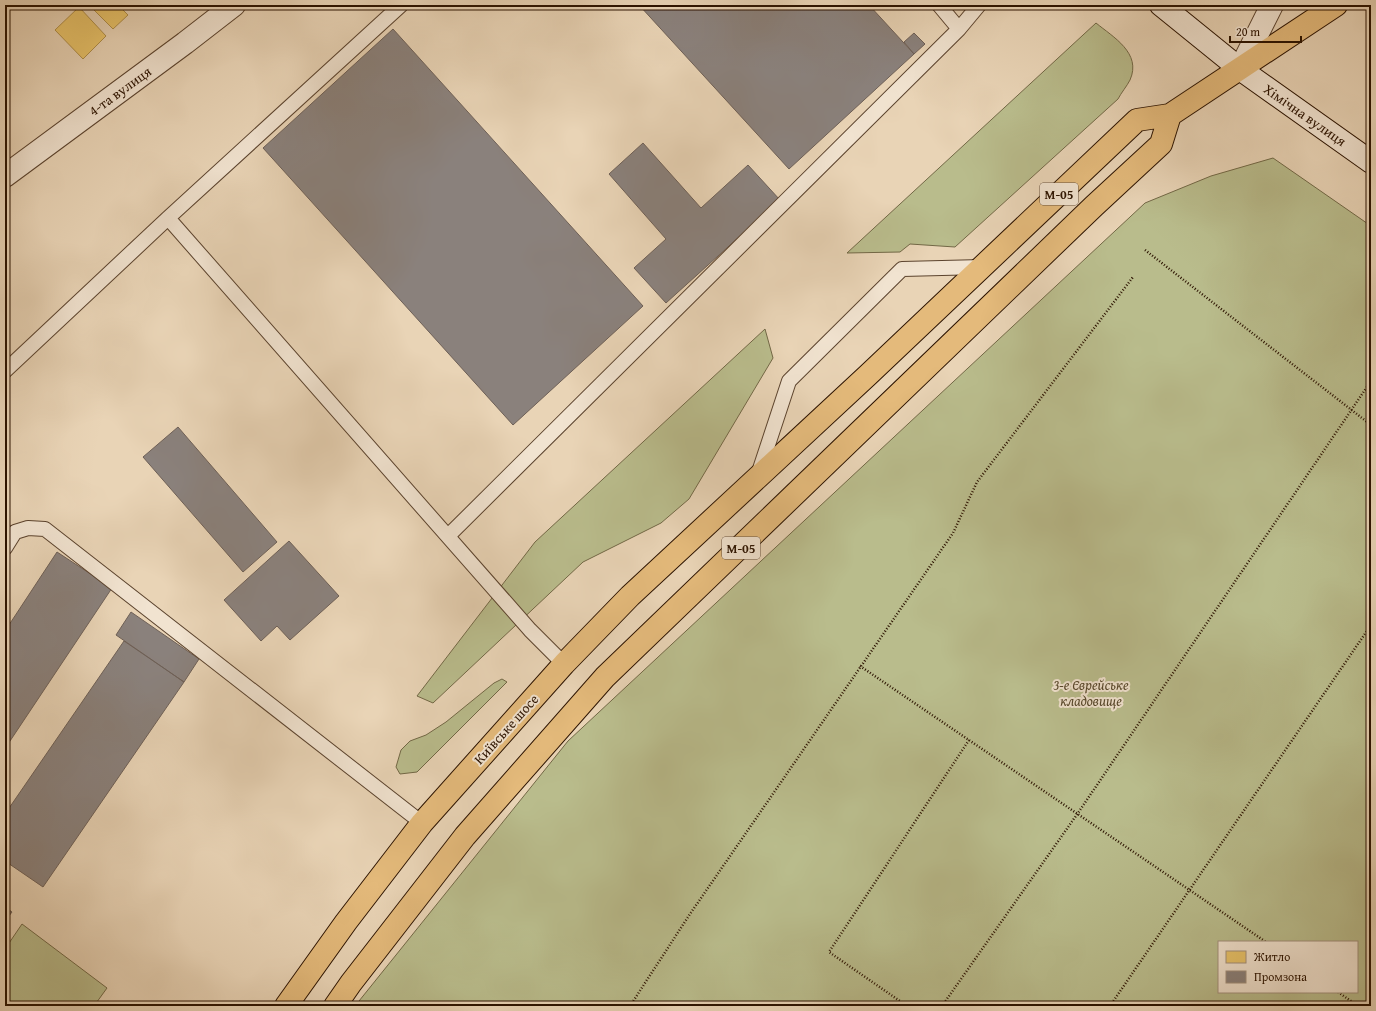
<svg xmlns="http://www.w3.org/2000/svg" width="1376" height="1011" viewBox="0 0 1376 1011" font-family="'Gentium Book Plus',serif">
	<style>
		.green { fill: #b9bc8c; stroke: #726846; fill-rule: evenodd }
		.homes { fill: #e9c46a; stroke: #b08f4a }
		.industry { fill: #8a817c; stroke: #6e6057 }
		.lines { fill: none; stroke-linecap: round; stroke-linejoin: round }
		.service-casing { stroke: #5b432e; stroke-width: 16 }
		.minor-casing { stroke: #5b432e; stroke-width: 24 }
		.tertiary-casing { stroke: #5b432e; stroke-width: 24 }
		.secondary-casing { stroke: #2c1300; stroke-width: 24 }
		.primary-casing { stroke: #2c1300; stroke-width: 24 }
		.path { stroke: #2c1300; stroke-width: 2.5; stroke-dasharray: 1 2; stroke-linecap: butt }
		.service { stroke: #f1e3d0; stroke-width: 14 }
		.minor { stroke: #f1e3d0; stroke-width: 22 }
		.tertiary { stroke: #f1e3d0; stroke-width: 22 }
		.secondary { stroke: #f1e3d0; stroke-width: 22 }
		.primary { stroke: #e4ba7b; stroke-width: 22 }
		.labels { text-anchor: middle; stroke-width: 4; stroke-linejoin: round; paint-order: stroke }
		.shield { fill: #f1e3d0; stroke: #67513e; stroke-width: 1 }
		.shield-label { font-size: 13px; font-weight: bold; fill: #2c1300 }
		.street-label { font-size: 14px; fill: #2c1300; stroke: #f1e3d0 }
		.park-label { font-size: 14px; font-style: italic; fill: #56462a; stroke: #f1e3d0 }
	</style>
	<rect width="100%" height="100%" fill="#e9d4b6"/>
	<filter id="stains"><feTurbulence type="fractalNoise" baseFrequency=".005" numOctaves="4"/><feColorMatrix values="0 0 0 0 .2 0 0 0 0 .09 0 0 0 0 .02 0 0 0 .5 -.17"/></filter>
	<radialGradient id="worn" r=".72"><stop offset=".6" stop-color="#630" stop-opacity="0"/><stop offset="1" stop-color="#630" stop-opacity=".3"/></radialGradient>
	<path class="green" d="M 1096,23 C 1113,37 1142,53 1130,80 C 1127,86 1121,93 1118,99 L 955,247 L 910,244 L 900,252 L 847,253 Z
		M 1273,158 L 1371,226 L 1371,1006 L 355,1006 L 568,741 L 1145,203 L 1211,176 ZM 1219,942 L 1357,942 L 1357,992 L 1219,992 Z
		M 765,329 L 773,358 L 689,499 L 661,523 L 583,562 L 433,703 L 417,696 L 535,542 Z
		M 502,679 L 507,682 L 417,772 L 400,774 L 396,767 L 401,750 L 410,741 L 426,735 L 446,722 L 494,683 Z
		M 22,924 L 107,988 L 94,1006 L 5,1006 L 5,949 Z"/>
	<path class="homes" d="M 89,5 L 118,5 L 128,15 L 113,29 Z
		M 79,7 L 106,36 L 83,59 L 55,30 Z"/>
	<path class="industry" d="M 639,5 L 869,5 L 914,54 L 789,169 Z
		M 393,29 L 643,306 L 513,425 L 263,148 Z
		M 914,33 L 925,44 L 914,54 L 904,42 Z
		M 643,143 L 701,208 L 748,165 L 780,200 L 666,303 L 634,268 L 666,239 L 609,174 Z
		M 178,427 L 277,542 L 243,572 L 143,457 Z
		M 289,541 L 339,596 L 290,640 L 277,626 L 261,641 L 224,600 Z
		M 57,552 L 112,588 L 6,747 L 5,746 L 5,631 Z
		M 131,612 L 199,659 L 184,682 L 116,635 Z
		M 124,641 L 184,682 L 43,887 L 5,861 L 5,814 Z
		M 5,907 L 12,912 L 5,921 Z"/>
	<g class="lines">
		<g class="service-casing">
			<path id="service" d="M 939,5 L 959,29
				M 168,218 L 530,630 L 564,664
				M 5,371 L 168,218 L 401,5
				M 758,475 L 789,381 L 902,269 L 982,267
				M 448,536 L 959,29 L 979,5
				M 5,548 L 15,532 L 28,528 L 45,529 L 422,823"/>
		</g>
		<g class="minor-casing">
			<path id="minor" d="M 5,176 L 185,43 L 234,5"/>
		</g>
		<g class="tertiary-casing">
			<path id="tertiary" d="M 1240,69 L 1272,5"/>
		</g>
		<g class="secondary-casing">
			<path id="secondary" d="M 1161,5 L 1240,69 L 1371,162"/>
		</g>
		<g class="primary-casing">
			<path id="primary" d="M 286,1006 L 346,922 L 422,823 L 564,664 L 630,596 L 868,375 L 1137,120 L 1170,115 L 1336,5
				M 335,1006 L 351,983 L 465,836 L 605,677 L 1094,206 L 1161,144 L 1170,115"/>
		</g>
		<path class="path" d="M 1369,245 L 1371,246
			M 1145,250 L 1371,425
			M 860,666 L 1266,942
			M 1338,992 L 1358,1006
			M 630,1006 L 690,914 L 953,533 L 977,482 L 1133,277
			M 907,1006 L 829,952 L 969,740
			M 942,1006 L 1078,813 L 1371,381
			M 1110,1006 L 1371,625"/>
		<use href="#service" class="service"/>
		<use href="#minor" class="minor"/>
		<use href="#tertiary" class="tertiary"/>
		<use href="#secondary" class="secondary"/>
		<use href="#primary" class="primary"/>
	</g>
	<g class="labels">
		<g class="shield">
			<rect x="1040" y="183" width="38" height="22" rx="3"/>
			<rect x="722" y="537" width="38" height="22" rx="3"/>
		</g>
		<g class="shield-label">
			<text x="1059" y="199">М-05</text>
			<text x="741" y="553">М-05</text>
		</g>
		<g class="street-label">
			<text transform="translate(120 91) rotate(-36)" y="5">4-та вулиця</text>
			<text transform="translate(1305 115) rotate(35)" y="5">Хімічна вулиця</text>
			<text transform="translate(506 729) rotate(-48)" y="5">Київське шосе</text>
		</g>
		<g class="park-label">
			<text x="1091" y="690">3-е Єврейське<tspan x="1091" dy="16">кладовище</tspan></text>
		</g>
	</g>
	<rect width="1376" height="1011" fill="none" stroke="#e9d4b6" stroke-width="20"/>
	<rect x="6" y="6" width="1364" height="999" fill="none" stroke="#2c1300" stroke-width="2"/>
	<rect x="10" y="10" width="1356" height="991" fill="none" stroke="#2c1300"/>
	<rect x="1218" y="941" width="140" height="52" fill="#f1e3d0" stroke="#a2907d"/>
	<rect x="1226" y="951" width="20" height="12" fill="#e9c46a" stroke="#a2907d"/>
	<text x="1254" y="961" font-size="12" fill="#2c1300">Житло</text>
	<rect x="1226" y="971" width="20" height="12" fill="#8a817c" stroke="#a2907d"/>
	<text x="1254" y="981" font-size="12" fill="#2c1300">Промзона</text>
	<path d="M1230 36v6h71v-6" fill="none" stroke="#2c1300" stroke-width="2"/>
	<text x="1236" y="36" font-size="12" fill="#2c1300" stroke="#f1e3d0" stroke-width="3" paint-order="stroke">20 m</text>
	<rect width="100%" height="100%" filter="url(#stains)"/>
	<rect width="100%" height="100%" fill="url(#worn)"/>
</svg>
